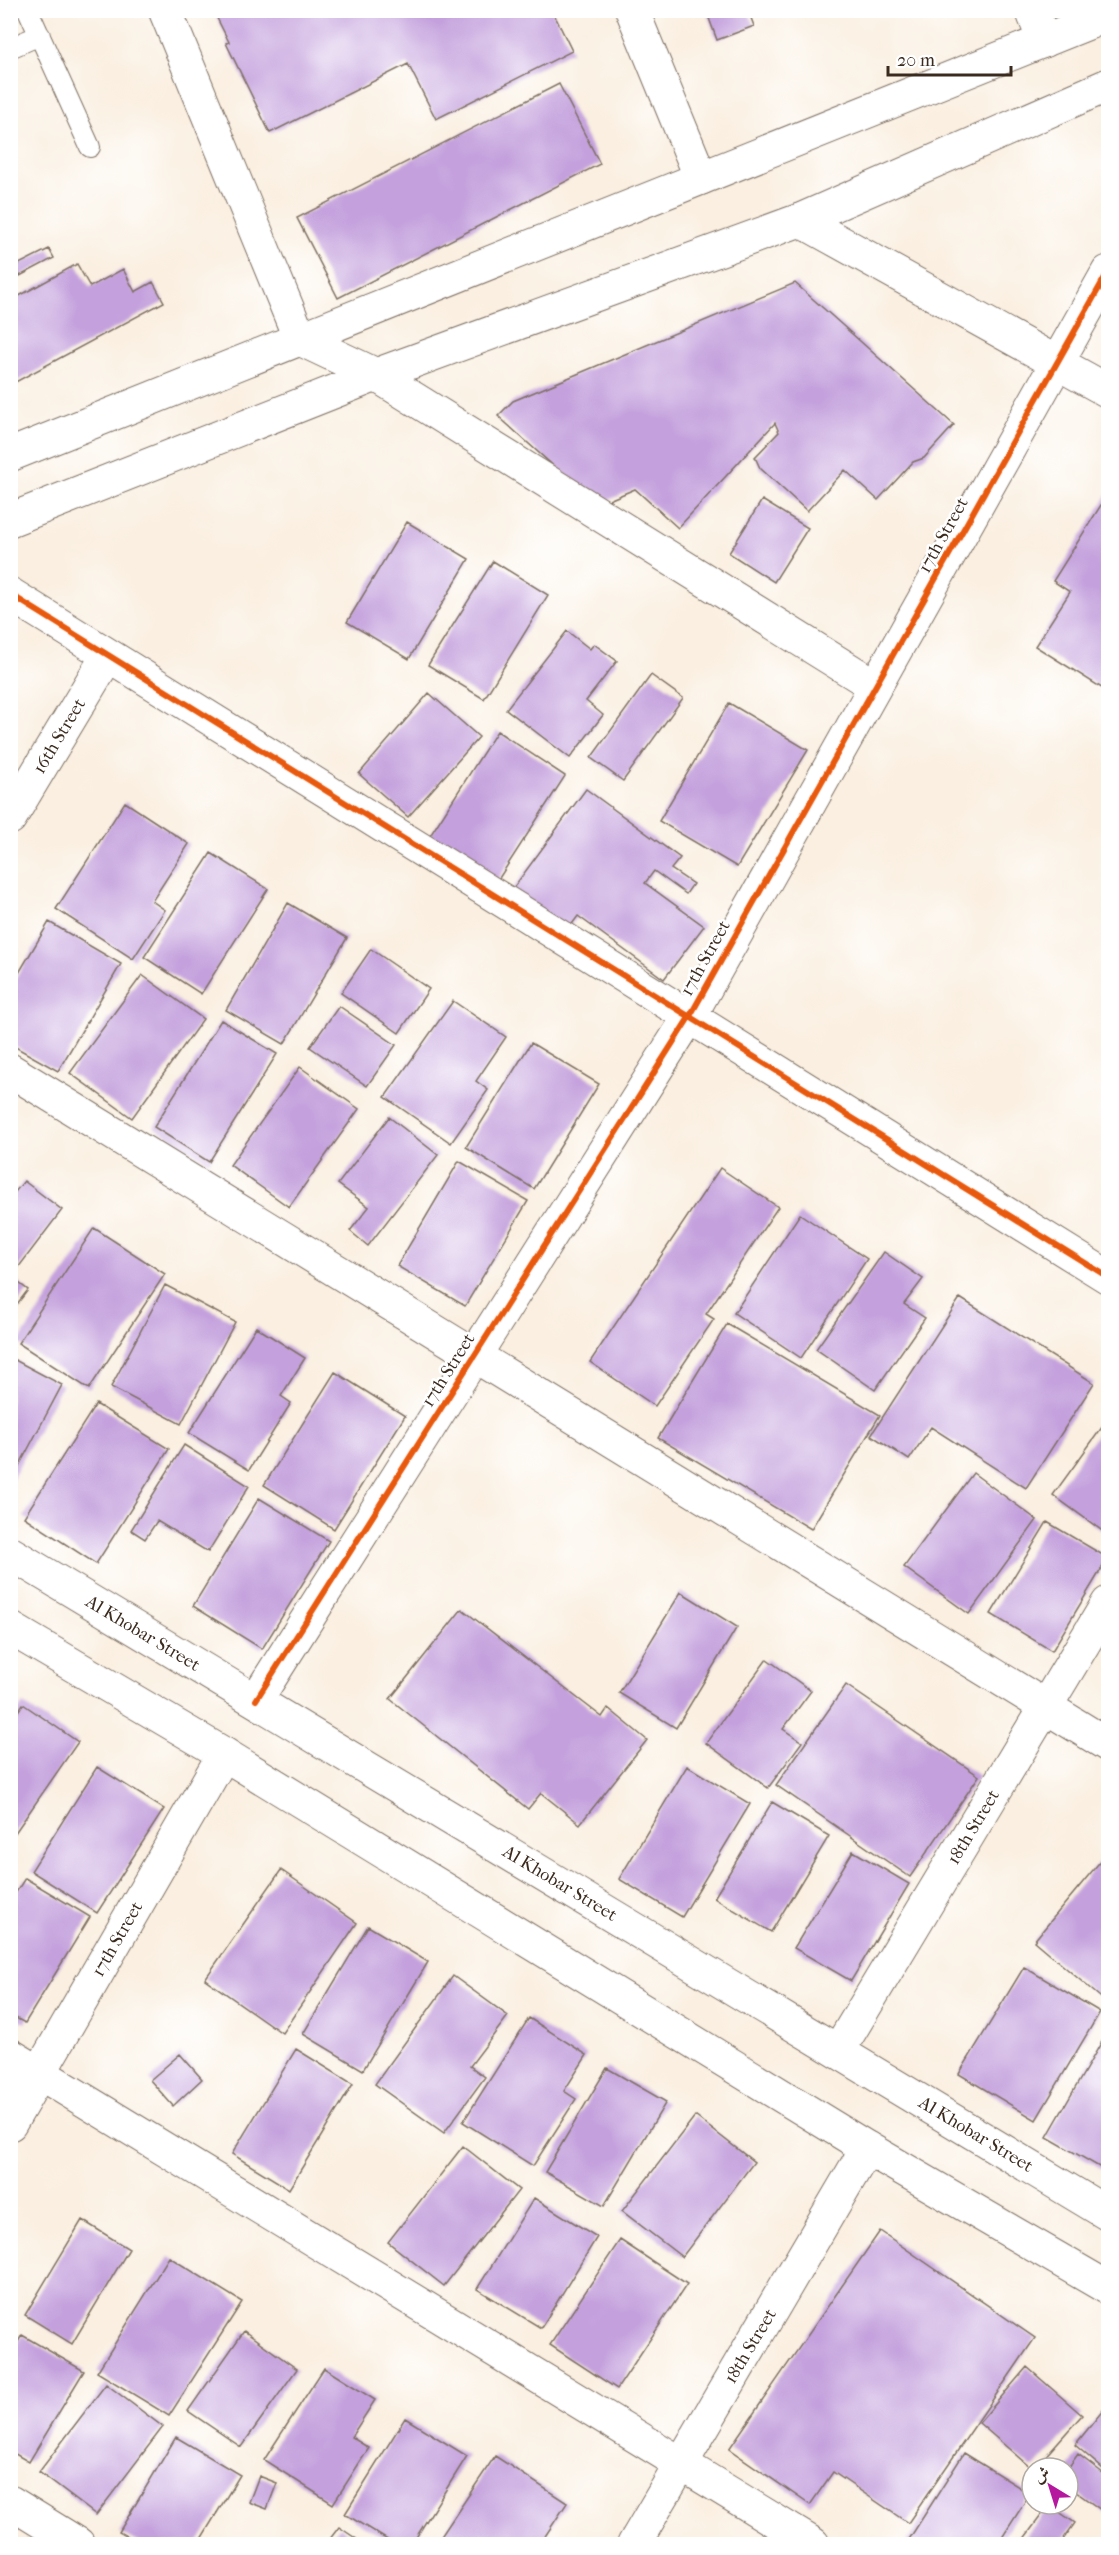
<svg xmlns="http://www.w3.org/2000/svg" width="1119" height="2555" viewBox="0 0 1119 2555" font-family="'IM FELL French Canon',Amiri,serif">
	<style>
		.building { fill: #c4a1dd }
		.lines { fill: none; stroke-linecap: round; stroke-linejoin: round }
		.service-casing { stroke: #7e6f62; stroke-width: 22 }
		.minor-casing { stroke: #7e6f62; stroke-width: 35 }
		.tertiary-casing { stroke: #7e6f62; stroke-width: 35 }
		.service { stroke: #fff; stroke-width: 20 }
		.minor { stroke: #fff; stroke-width: 33 }
		.tertiary { stroke: #fff; stroke-width: 33 }
		.cycleway-casing { stroke: #fff; stroke-width: 10 }
		.cycleway { stroke: #e8590c; stroke-width: 6 }
		.labels { text-anchor: middle; stroke-width: 5; stroke-linejoin: round; paint-order: stroke }
		.street-label { font-size: 18px; fill: #3b2a1e; stroke: #fff }
	</style>
	<rect width="100%" height="100%" fill="#fff"/>
	<filter id="ink" filterUnits="userSpaceOnUse"><feTurbulence type="fractalNoise" baseFrequency=".0167" numOctaves="2"/><feDisplacementMap in="SourceGraphic" scale="12" xChannelSelector="R" yChannelSelector="G"/><feConvolveMatrix kernelMatrix="1 2 1 2 8 2 1 2 1" color-interpolation-filters="sRGB"/></filter>
	<filter id="wash" filterUnits="userSpaceOnUse"><feTurbulence type="fractalNoise" baseFrequency=".008" numOctaves="4" result="noise"/><feDisplacementMap in="SourceGraphic" scale="24" xChannelSelector="R" yChannelSelector="G"/><feGaussianBlur stdDeviation="1.35" result="paint"/><feColorMatrix in="noise" values="0 0 0 0 0 0 0 0 0 0 0 0 0 0 0 0 0 1.4 0 .05"/><feComposite in="paint" operator="in"/></filter>
	<g filter="url(#wash)">
		<rect width="100%" height="100%" fill="#faefe0"/>
		<g id="blocks">
			<path class="building" d="M 213,10 L 552,10 L 572,51 L 436,119 L 408,64 L 270,133 L 226,43 L 229,42 Z
				M 706,10 L 748,10 L 754,26 L 717,40 Z
				M 559,84 L 600,164 L 338,298 L 297,218 Z
				M 49,249 L 54,258 L 20,276 L 15,266 Z
				M 77,264 L 90,287 L 123,269 L 135,292 L 153,282 L 164,302 L 10,385 L 10,301 Z
				M 795,283 L 954,425 L 924,458 L 913,462 L 878,500 L 845,470 L 807,511 L 760,468 L 755,457 L 779,432 L 775,423 L 678,528 L 635,489 L 597,505 L 498,416 L 513,401 Z
				M 1108,494 L 1108,692 L 1035,646 L 1070,592 L 1053,581 Z
				M 762,500 L 808,528 L 774,582 L 729,553 Z
				M 407,522 L 469,559 L 409,659 L 347,622 Z
				M 493,561 L 548,595 L 484,699 L 428,665 Z
				M 567,631 L 590,649 L 594,644 L 617,661 L 586,701 L 603,715 L 570,758 L 506,709 Z
				M 651,675 L 683,698 L 623,781 L 591,758 Z
				M 429,693 L 479,737 L 408,817 L 359,774 Z
				M 729,703 L 808,750 L 737,867 L 659,821 Z
				M 497,731 L 565,776 L 494,886 L 426,842 Z
				M 586,789 L 680,858 L 671,869 L 693,884 L 686,894 L 654,871 L 645,883 L 704,926 L 664,979 L 578,916 L 564,935 L 508,895 Z
				M 125,802 L 189,844 L 152,901 L 165,910 L 133,959 L 56,909 Z
				M 211,853 L 268,889 L 201,994 L 144,957 Z
				M 288,903 L 347,938 L 284,1044 L 226,1010 Z
				M 49,922 L 121,964 L 58,1071 L 10,1044 L 10,988 Z
				M 371,949 L 429,989 L 399,1033 L 341,993 Z
				M 142,975 L 203,1019 L 132,1118 L 70,1073 Z
				M 453,1001 L 506,1037 L 476,1081 L 488,1090 L 451,1143 L 385,1097 Z
				M 339,1006 L 396,1045 L 367,1086 L 310,1047 Z
				M 221,1020 L 277,1054 L 209,1162 L 154,1127 Z
				M 531,1043 L 599,1084 L 534,1189 L 466,1147 Z
				M 300,1067 L 359,1109 L 289,1207 L 230,1165 Z
				M 389,1117 L 438,1155 L 368,1246 L 350,1231 L 369,1207 L 338,1184 Z
				M 459,1161 L 528,1201 L 465,1306 L 397,1266 Z
				M 720,1168 L 778,1207 L 706,1314 L 714,1319 L 655,1406 L 590,1362 Z
				M 24,1181 L 62,1210 L 11,1277 L 28,1290 L 10,1313 L 10,1198 Z
				M 800,1214 L 867,1259 L 801,1358 L 734,1313 Z
				M 94,1228 L 165,1274 L 89,1389 L 18,1343 Z
				M 884,1252 L 923,1279 L 904,1304 L 925,1318 L 875,1390 L 816,1349 Z
				M 165,1285 L 235,1322 L 181,1424 L 111,1387 Z
				M 960,1298 L 1094,1383 L 1026,1488 L 931,1427 L 909,1460 L 871,1435 Z
				M 727,1324 L 880,1415 L 811,1529 L 658,1438 Z
				M 256,1327 L 305,1358 L 281,1396 L 291,1403 L 249,1470 L 189,1433 Z
				M 13,1359 L 62,1385 L 10,1483 L 10,1364 Z
				M 335,1372 L 405,1416 L 334,1529 L 264,1485 Z
				M 96,1404 L 169,1449 L 96,1564 L 24,1517 Z
				M 1108,1419 L 1108,1535 L 1053,1495 Z
				M 184,1445 L 249,1486 L 208,1552 L 157,1521 L 145,1539 L 131,1530 Z
				M 973,1473 L 1037,1520 L 969,1614 L 904,1567 Z
				M 259,1498 L 329,1541 L 262,1649 L 193,1606 Z
				M 1047,1522 L 1108,1558 L 1052,1651 L 991,1614 Z
				M 681,1592 L 737,1627 L 676,1728 L 619,1693 Z
				M 462,1609 L 602,1717 L 608,1708 L 647,1740 L 580,1824 L 541,1793 L 528,1809 L 390,1699 Z
				M 767,1659 L 811,1691 L 783,1729 L 802,1742 L 768,1788 L 706,1743 Z
				M 846,1685 L 979,1776 L 910,1877 L 776,1785 Z
				M 23,1704 L 78,1742 L 10,1840 L 10,1723 Z
				M 687,1766 L 750,1804 L 682,1917 L 619,1879 Z
				M 97,1767 L 164,1809 L 97,1913 L 31,1871 Z
				M 772,1802 L 829,1836 L 771,1932 L 714,1898 Z
				M 853,1851 L 909,1884 L 851,1981 L 794,1948 Z
				M 1108,1852 L 1108,1999 L 1106,2002 L 1034,1941 Z
				M 281,1870 L 357,1923 L 282,2033 L 205,1979 Z
				M 25,1878 L 90,1917 L 25,2023 L 10,2015 L 10,1902 Z
				M 368,1926 L 428,1962 L 363,2070 L 303,2034 Z
				M 1024,1967 L 1100,2012 L 1036,2120 L 959,2074 Z
				M 453,1976 L 508,2016 L 470,2066 L 485,2077 L 444,2133 L 375,2084 Z
				M 529,2018 L 587,2055 L 564,2091 L 576,2099 L 533,2166 L 463,2122 Z
				M 1108,2031 L 1108,2172 L 1047,2137 Z
				M 296,2049 L 353,2084 L 289,2189 L 232,2154 Z
				M 180,2054 L 202,2079 L 173,2106 L 150,2080 Z
				M 607,2068 L 666,2102 L 604,2206 L 545,2172 Z
				M 695,2116 L 754,2162 L 682,2257 L 622,2211 Z
				M 463,2146 L 519,2190 L 444,2286 L 388,2242 Z
				M 534,2198 L 597,2237 L 541,2328 L 477,2289 Z
				M 82,2220 L 129,2249 L 72,2344 L 25,2315 Z
				M 880,2231 L 1035,2338 L 908,2523 L 833,2472 L 810,2505 L 729,2449 Z
				M 620,2240 L 687,2284 L 617,2389 L 550,2345 Z
				M 169,2257 L 242,2302 L 169,2416 L 97,2372 Z
				M 244,2331 L 297,2369 L 241,2447 L 188,2411 Z
				M 22,2335 L 84,2371 L 29,2462 L 10,2451 L 10,2355 Z
				M 1027,2367 L 1082,2415 L 1035,2468 L 1031,2468 L 979,2423 Z
				M 324,2368 L 375,2400 L 351,2437 L 369,2448 L 333,2504 L 264,2460 Z
				M 106,2384 L 163,2427 L 96,2515 L 39,2472 Z
				M 1108,2404 L 1107,2418 L 1108,2473 L 1075,2445 Z
				M 405,2418 L 467,2456 L 412,2544 L 394,2544 L 345,2514 Z
				M 176,2437 L 240,2475 L 198,2544 L 140,2544 L 119,2532 Z
				M 964,2453 L 1030,2494 L 998,2544 L 984,2537 L 979,2544 L 906,2544 Z
				M 1078,2454 L 1108,2477 L 1108,2515 L 1068,2486 L 1068,2468 Z
				M 495,2456 L 567,2503 L 540,2544 L 436,2544 Z
				M 259,2476 L 277,2483 L 267,2509 L 249,2502 Z
				M 1049,2505 L 1075,2523 L 1060,2544 L 1020,2544 Z
				M 339,2527 L 364,2544 L 326,2544 Z"/>
		</g>
	</g>
	<g filter="url(#ink)">
		<use href="#blocks" fill-opacity="0" stroke="#7e6f62" stroke-width="1.5"/>
		<g class="lines">
			<g class="service-casing">
				<path id="service" d="M 28,10 L 90,147
					M 10,48 L 40,35"/>
			</g>
			<g class="minor-casing">
				<path id="minor" d="M 165,10 L 300,339 L 376,375 L 875,686
					M 632,10 L 701,178
					M 1032,10 L 1044,41
					M 800,220 L 1108,391
					M 10,594 L 1108,1277
					M 10,818 L 108,655
					M 10,1070 L 1108,1745
					M 256,1700 L 690,1016 L 1108,272
					M 838,2051 L 1108,1603
					M 10,2055 L 813,2544
					M 10,2124 L 224,1754
					M 10,2502 L 78,2544
					M 634,2544 L 867,2148"/>
			</g>
			<g class="tertiary-casing">
				<path id="tertiary" d="M 10,455 L 1108,15
					M 10,520 L 376,375 L 800,220 L 1108,85
					M 10,1553 L 1108,2214
					M 10,1628 L 224,1754 L 867,2148 L 1108,2288"/>
			</g>
			<use href="#service" class="service"/>
			<use href="#minor" class="minor"/>
			<use href="#tertiary" class="tertiary"/>
			<g class="cycleway-casing">
				<path id="cycleway" d="M 10,594 L 1108,1277
					M 256,1700 L 690,1016 L 1108,272"/>
			</g>
			<use href="#cycleway" class="cycleway"/>
		</g>
	</g>
	<g class="labels">
		<g class="street-label">
			<text transform="translate(943 535) rotate(-61)" y="6">17th Street</text>
			<text transform="translate(59 736) rotate(-59)" y="6">16th Street</text>
			<text transform="translate(705 958) rotate(-61)" y="6">17th Street</text>
			<text transform="translate(448 1370) rotate(-58)" y="6">17th Street</text>
			<text transform="translate(143 1633) rotate(31)" y="6">Al Khobar Street</text>
			<text transform="translate(973 1827) rotate(-59)" y="6">18th Street</text>
			<text transform="translate(560 1883) rotate(31)" y="6">Al Khobar Street</text>
			<text transform="translate(117 1939) rotate(-60)" y="6">17th Street</text>
			<text transform="translate(976 2134) rotate(31)" y="6">Al Khobar Street</text>
			<text transform="translate(750 2346) rotate(-59)" y="6">18th Street</text>
		</g>
	</g>
	<rect width="1119" height="2555" fill="none" stroke="#fff" stroke-width="36"/>
	<g transform="translate(1050 2486) rotate(322)"><circle r="28" fill="#ffffff" stroke="#b1aaa5" stroke-width="1.5"/>
	<path d="M0-4.5L10 22L0 15L-10 22Z" fill="#b5179e"/>
	<text y="-9" font-size="16" font-weight="bold" text-anchor="middle" fill="#3b2a1e">ش</text>
	</g>
	<path d="M888 66v9h123v-9" fill="none" stroke="#3b2a1e" stroke-width="3"/>
	<text x="897" y="66" font-size="18" fill="#3b2a1e" stroke="#ffffff" stroke-width="4.5" paint-order="stroke">20 m</text>
</svg>
